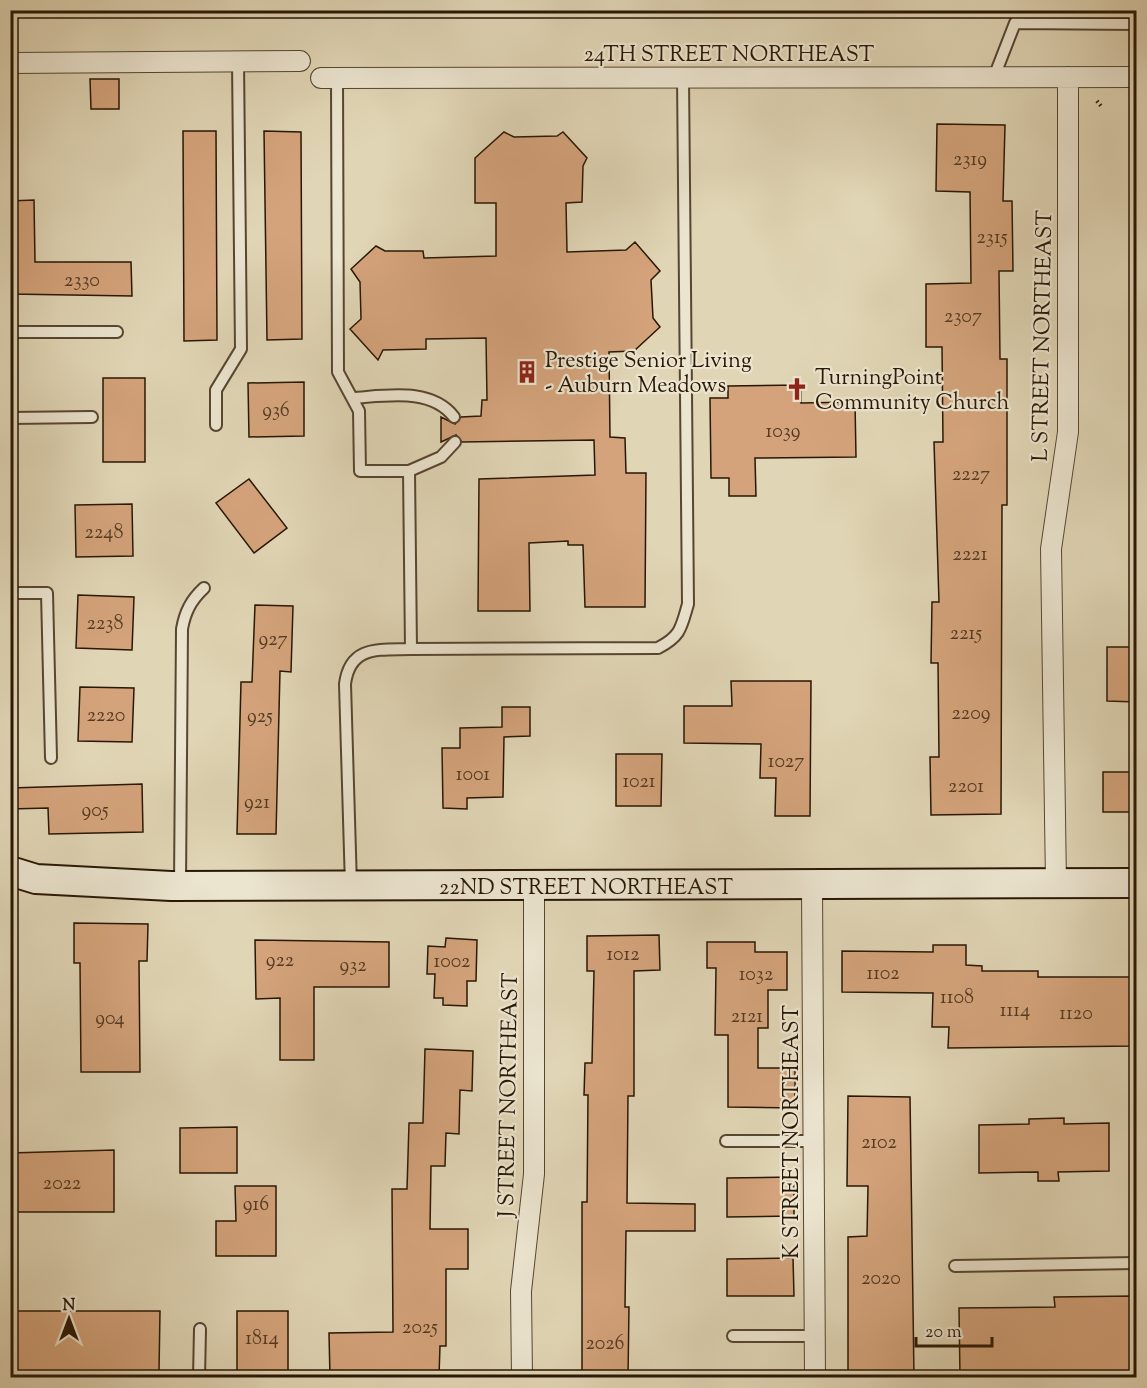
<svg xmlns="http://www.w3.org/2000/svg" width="1147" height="1388" viewBox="0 0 1147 1388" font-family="'Sorts Mill Goudy',serif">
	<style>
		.green { fill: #b0be8f; stroke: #6c6a4a; stroke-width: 1.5 }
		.building { fill: #d4a37b; stroke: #291705; stroke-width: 1.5 }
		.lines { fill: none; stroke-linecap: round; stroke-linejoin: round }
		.lane-casing { stroke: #574631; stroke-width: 14 }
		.street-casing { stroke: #574631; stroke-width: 22 }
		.secondary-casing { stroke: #291705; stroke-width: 32 }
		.path { stroke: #291705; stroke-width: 4; stroke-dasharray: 1.5 3; stroke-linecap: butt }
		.lane { stroke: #ebe4cf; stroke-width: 10 }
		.street { stroke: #ebe4cf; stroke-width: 20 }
		.secondary { stroke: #ebe4cf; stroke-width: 28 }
		.labels { text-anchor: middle; stroke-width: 4.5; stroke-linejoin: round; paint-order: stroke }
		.number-label { font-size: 20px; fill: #543a22 }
		.street-label { font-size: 22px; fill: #291705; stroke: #ebe4cf }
		.poi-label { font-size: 22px; fill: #291705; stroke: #ebe4cf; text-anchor: start }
	</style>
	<rect width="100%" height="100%" fill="#e0d5b5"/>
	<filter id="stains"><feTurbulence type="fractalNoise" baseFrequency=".00333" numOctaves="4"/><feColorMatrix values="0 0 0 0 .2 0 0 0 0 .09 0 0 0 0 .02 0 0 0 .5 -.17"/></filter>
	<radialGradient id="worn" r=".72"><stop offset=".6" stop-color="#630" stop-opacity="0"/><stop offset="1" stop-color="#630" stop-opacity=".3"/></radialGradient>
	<path class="green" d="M 914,11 L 963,11 L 952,17 Z"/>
	<path class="building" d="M 90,79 L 119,79 L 119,109 L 91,109 Z
		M 937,124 L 1005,125 L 1003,201 L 1012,201 L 1013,271 L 999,271 L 1000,359 L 1007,359 L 1007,505 L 1002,505 L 1001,814 L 931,815 L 930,757 L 939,757 L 938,663 L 931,663 L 932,602 L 939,602 L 934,442 L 943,442 L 942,347 L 926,347 L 926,284 L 971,283 L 970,192 L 936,191 Z
		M 183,131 L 216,131 L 217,340 L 184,341 Z
		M 264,131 L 301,132 L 302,339 L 267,340 Z
		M 504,132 L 514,137 L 557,136 L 563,132 L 587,158 L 583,166 L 582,202 L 566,203 L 567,252 L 626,250 L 635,242 L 660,271 L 651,280 L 653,318 L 660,327 L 634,351 L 609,352 L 610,437 L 625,438 L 626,473 L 646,473 L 645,607 L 585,607 L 583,545 L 568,545 L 568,541 L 529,543 L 530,611 L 478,611 L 479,479 L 595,475 L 594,440 L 462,442 L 456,435 L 441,442 L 441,417 L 455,424 L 461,417 L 481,416 L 482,400 L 487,400 L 486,338 L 426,339 L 426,349 L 383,350 L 378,360 L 350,329 L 361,319 L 360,282 L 351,269 L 376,246 L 385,251 L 423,251 L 424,258 L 496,256 L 496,203 L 475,203 L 475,158 Z
		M 34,200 L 35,262 L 131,262 L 132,296 L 10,294 L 10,201 Z
		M 103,378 L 145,378 L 145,462 L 103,462 Z
		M 304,382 L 304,436 L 249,437 L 248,383 Z
		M 801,385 L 801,403 L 855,402 L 856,457 L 755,458 L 756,496 L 729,496 L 729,478 L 711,478 L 710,398 L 728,398 L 728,386 Z
		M 249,479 L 287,528 L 254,553 L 216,503 Z
		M 132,504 L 133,556 L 76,557 L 75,505 Z
		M 78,595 L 134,597 L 132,650 L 76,648 Z
		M 255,605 L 293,606 L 291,672 L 280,671 L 276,834 L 237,834 L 241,682 L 252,682 Z
		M 1107,647 L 1137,647 L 1137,702 L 1107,701 Z
		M 731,681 L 811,681 L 810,816 L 775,816 L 776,778 L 760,778 L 761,744 L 684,743 L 684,706 L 732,706 Z
		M 80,687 L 134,688 L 132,742 L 78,741 Z
		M 502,707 L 530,707 L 530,736 L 504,737 L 503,797 L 467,798 L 467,809 L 443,808 L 442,748 L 460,748 L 460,728 L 502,727 Z
		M 616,754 L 662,754 L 661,806 L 616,806 Z
		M 1103,772 L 1137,772 L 1137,812 L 1103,812 Z
		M 142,784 L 143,832 L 49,834 L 48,808 L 10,809 L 10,788 Z
		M 74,923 L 148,924 L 147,961 L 139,961 L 140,1072 L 81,1072 L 80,963 L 74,963 Z
		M 659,935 L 660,970 L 634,971 L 634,1096 L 628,1096 L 627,1203 L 695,1204 L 695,1231 L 626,1231 L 625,1307 L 629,1307 L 628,1377 L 582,1377 L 582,1202 L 587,1202 L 588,1095 L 584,1095 L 585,1063 L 592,1063 L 594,971 L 587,971 L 587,936 Z
		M 446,938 L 477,940 L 476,981 L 467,981 L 467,1006 L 443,1005 L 443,998 L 434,998 L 435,974 L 427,974 L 428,946 L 445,947 Z
		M 255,940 L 389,942 L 389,987 L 314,987 L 314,1060 L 280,1060 L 280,998 L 256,999 Z
		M 707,942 L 755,942 L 755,952 L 787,952 L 787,990 L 768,990 L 768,1028 L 758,1028 L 758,1068 L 795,1068 L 795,1108 L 728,1107 L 728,1035 L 715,1035 L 716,968 L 707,968 Z
		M 933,945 L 966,945 L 966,965 L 982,966 L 982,971 L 1038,971 L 1038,977 L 1137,977 L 1137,1046 L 948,1048 L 949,1027 L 932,1027 L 933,993 L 842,992 L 842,951 L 933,952 Z
		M 425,1049 L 473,1051 L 472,1091 L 460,1090 L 459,1134 L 446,1133 L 445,1166 L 431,1166 L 430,1229 L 468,1229 L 468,1269 L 446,1269 L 446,1346 L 440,1346 L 439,1376 L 330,1377 L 329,1333 L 393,1332 L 392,1189 L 407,1189 L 409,1123 L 423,1123 Z
		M 848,1096 L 910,1097 L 914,1377 L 848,1377 L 848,1237 L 867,1236 L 868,1186 L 847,1186 Z
		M 1064,1118 L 1064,1124 L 1109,1123 L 1109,1171 L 1058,1172 L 1059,1181 L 1038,1181 L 1038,1172 L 979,1173 L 979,1125 L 1029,1124 L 1029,1119 Z
		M 237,1127 L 237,1173 L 180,1173 L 180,1128 Z
		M 114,1150 L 114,1212 L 10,1212 L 10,1153 Z
		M 794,1177 L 794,1216 L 727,1217 L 727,1178 Z
		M 235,1186 L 276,1186 L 276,1256 L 216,1256 L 216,1221 L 236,1221 Z
		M 793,1258 L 794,1296 L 727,1296 L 727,1259 Z
		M 1133,1296 L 1134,1377 L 960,1377 L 959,1308 L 1055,1307 L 1054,1297 Z
		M 10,1311 L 160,1311 L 159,1371 L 10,1371 Z
		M 237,1311 L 288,1311 L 288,1377 L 237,1377 Z"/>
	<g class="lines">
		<g class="lane-casing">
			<path id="lane" d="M 1015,23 L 1024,10
				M 994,77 L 1015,23 L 1136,24
				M 337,78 L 338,372 L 359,411 L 360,471 L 409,471 L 411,649
				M 10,332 L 117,332
				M 352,398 C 386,396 431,387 454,417
				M 10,418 L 92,417
				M 216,425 L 216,390 L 241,349 L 238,61
				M 409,471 L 441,457 L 455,442
				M 10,593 L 47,593 L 51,758
				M 180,884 L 182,629 C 185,612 191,600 204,588
				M 351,886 L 345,684 C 350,645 379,650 411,649 L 658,648 C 681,636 681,628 688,604 L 683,77
				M 726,1141 L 814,1141
				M 955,1266 L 1136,1263
				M 733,1336 L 815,1336
				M 199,1378 L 200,1329"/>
		</g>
		<g class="street-casing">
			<path id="street" d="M 10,63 L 300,61
				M 321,78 L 1136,77
				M 1056,883 L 1051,549 L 1068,432 L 1068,77
				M 812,886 L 815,1378
				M 522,1378 L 521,1291 L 534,1174 L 534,886"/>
		</g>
		<g class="secondary-casing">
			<path id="secondary" d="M 10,871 L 36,879 L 171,886 L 1136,883"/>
		</g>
		<path class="path" d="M 1097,101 L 1101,106"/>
		<use href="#lane" class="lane"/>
		<use href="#street" class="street"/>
		<use href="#secondary" class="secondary"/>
	</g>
	<defs>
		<g id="building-bare" transform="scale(1.8)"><path d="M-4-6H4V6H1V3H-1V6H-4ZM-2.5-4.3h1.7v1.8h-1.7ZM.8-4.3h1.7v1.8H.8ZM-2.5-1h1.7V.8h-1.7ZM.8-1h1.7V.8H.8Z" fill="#8f2418" stroke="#ebe4cf" stroke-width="2.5" paint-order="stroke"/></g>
		<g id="church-bare" transform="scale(1.8)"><path d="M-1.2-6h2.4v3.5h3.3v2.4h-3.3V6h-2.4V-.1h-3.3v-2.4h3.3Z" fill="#8f2418" stroke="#ebe4cf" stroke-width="2.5" paint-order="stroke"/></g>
	</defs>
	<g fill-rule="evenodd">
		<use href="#building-bare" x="527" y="372"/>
		<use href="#church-bare" x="797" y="389"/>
	</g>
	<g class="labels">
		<g class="number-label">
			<text x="970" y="165">2319</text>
			<text x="992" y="243">2315</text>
			<text x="82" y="286">2330</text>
			<text x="963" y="322">2307</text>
			<text x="276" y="416">936</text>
			<text x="783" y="437">1039</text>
			<text x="971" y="480">2227</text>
			<text x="104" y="538">2248</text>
			<text x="970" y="560">2221</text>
			<text x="105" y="629">2238</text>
			<text x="966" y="639">2215</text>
			<text x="273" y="645">927</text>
			<text x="971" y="719">2209</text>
			<text x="106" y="721">2220</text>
			<text x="260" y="722">925</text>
			<text x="786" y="767">1027</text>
			<text x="473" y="780">1001</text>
			<text x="639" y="787">1021</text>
			<text x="966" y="792">2201</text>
			<text x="257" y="808">921</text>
			<text x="95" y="816">905</text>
			<text x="623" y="960">1012</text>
			<text x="280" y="966">922</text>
			<text x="452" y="967">1002</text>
			<text x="353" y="971">932</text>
			<text x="883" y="979">1102</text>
			<text x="756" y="980">1032</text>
			<text x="957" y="1003">1108</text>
			<text x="1015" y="1016">1114</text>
			<text x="1076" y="1019">1120</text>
			<text x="747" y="1022">2121</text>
			<text x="110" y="1024">904</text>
			<text x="879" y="1148">2102</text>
			<text x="62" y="1189">2022</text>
			<text x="256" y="1210">916</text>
			<text x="881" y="1284">2020</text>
			<text x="420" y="1333">2025</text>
			<text x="262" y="1344">1814</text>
			<text x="605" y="1349">2026</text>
		</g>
		<g class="street-label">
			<text x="729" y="61">24TH STREET NORTHEAST</text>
			<text transform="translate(1041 336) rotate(-89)" y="8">L STREET NORTHEAST</text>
			<text x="586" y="894">22ND STREET NORTHEAST</text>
			<text transform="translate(507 1095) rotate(-89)" y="8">J STREET NORTHEAST</text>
			<text transform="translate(790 1132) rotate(-90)" y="8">K STREET NORTHEAST</text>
		</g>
		<g class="poi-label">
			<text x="545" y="367">Prestige Senior Living<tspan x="545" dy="25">- Auburn Meadows</tspan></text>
			<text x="815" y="384">TurningPoint<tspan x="815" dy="25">Community Church</tspan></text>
		</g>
	</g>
	<rect width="1147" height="1388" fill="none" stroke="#e0d5b5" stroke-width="36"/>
	<rect x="12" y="12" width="1123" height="1364" fill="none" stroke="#291705" stroke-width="3"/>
	<rect x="18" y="18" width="1111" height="1352" fill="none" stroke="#291705" stroke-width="1.5"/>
	<g transform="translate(69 1319)" stroke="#ebe4cf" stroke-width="4.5" paint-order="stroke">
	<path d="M0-4.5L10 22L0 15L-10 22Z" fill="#291705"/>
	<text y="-9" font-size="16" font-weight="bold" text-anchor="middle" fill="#291705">N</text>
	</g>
	<path d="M916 1337v9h76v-9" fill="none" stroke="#291705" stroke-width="3"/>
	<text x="925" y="1337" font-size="18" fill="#291705" stroke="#ebe4cf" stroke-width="4.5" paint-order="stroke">20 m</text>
	<rect width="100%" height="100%" filter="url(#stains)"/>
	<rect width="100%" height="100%" fill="url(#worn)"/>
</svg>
